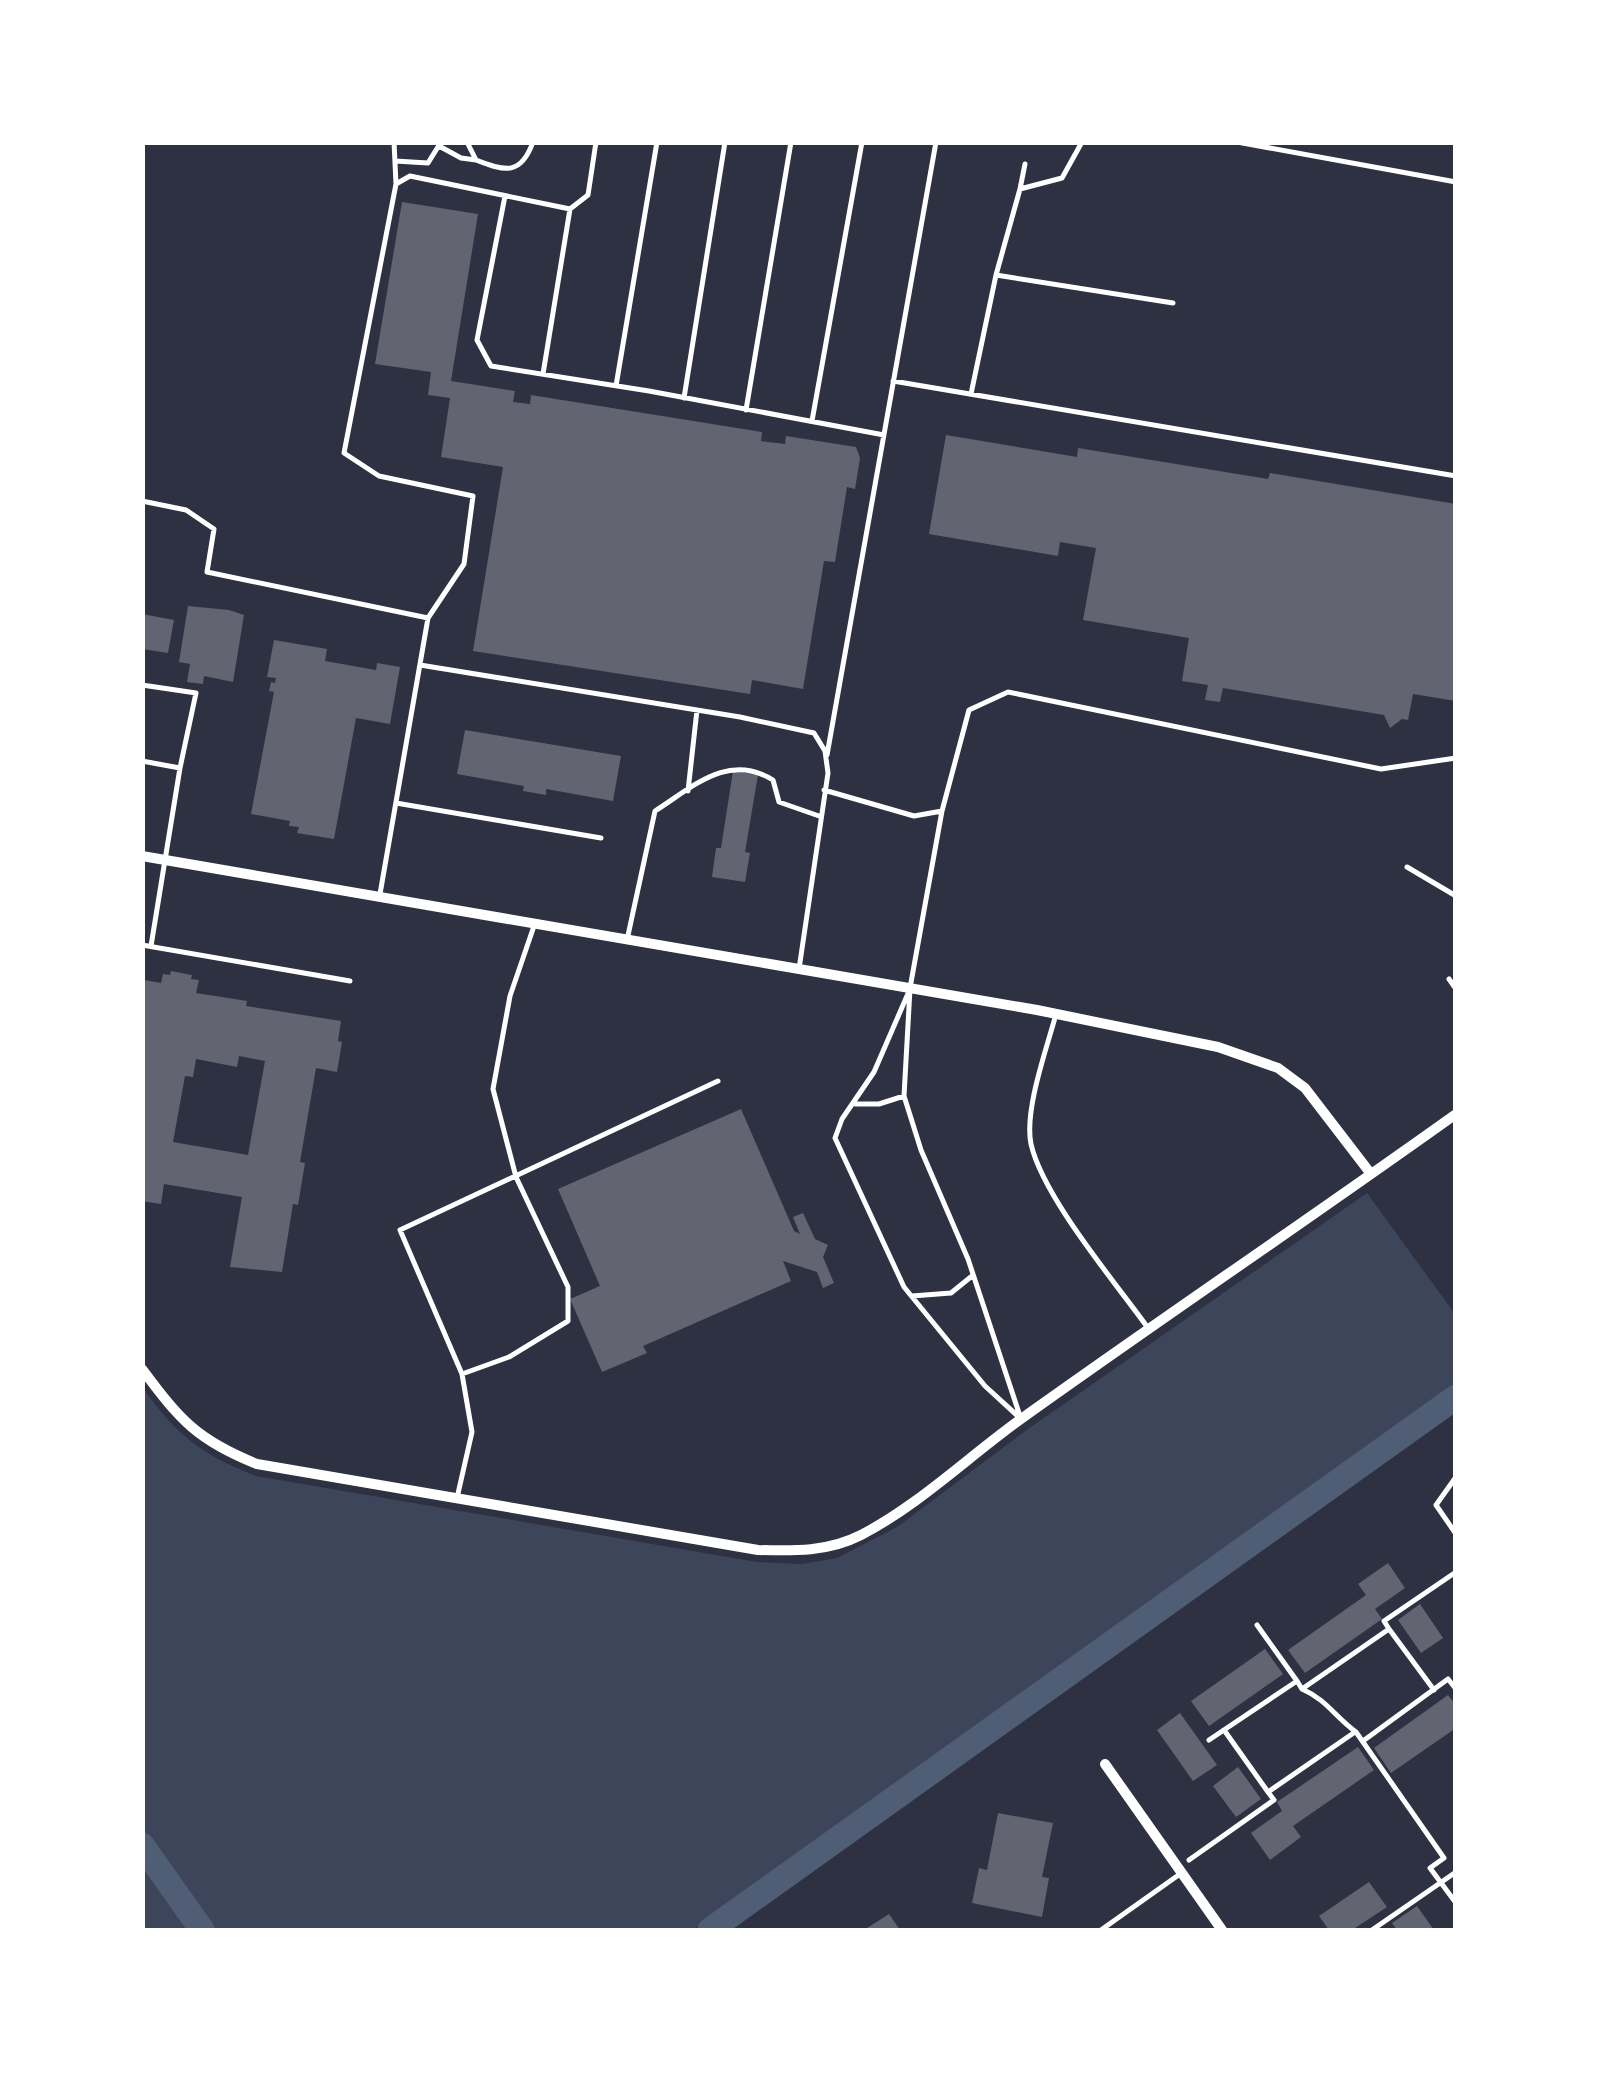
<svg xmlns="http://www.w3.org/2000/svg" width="1598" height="2073" viewBox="0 0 1598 2073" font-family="Barlow,sans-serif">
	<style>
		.green { fill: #3c4559 }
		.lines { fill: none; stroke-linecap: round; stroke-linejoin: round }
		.canal { stroke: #4f5d75; stroke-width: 25 }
		.building { fill: #626471; fill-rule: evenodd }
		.path { stroke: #fff; stroke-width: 5 }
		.service { stroke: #fff; stroke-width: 5 }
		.minor { stroke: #fff; stroke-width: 10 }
	</style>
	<rect width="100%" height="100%" fill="#2d3142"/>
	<path class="green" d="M 1367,1193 L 1455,1314 L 1455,1389 L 693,1930 L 143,1930 L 143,1388 C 176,1435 202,1455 256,1476 L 757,1562 L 802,1564 L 837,1558 L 897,1527 L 1028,1429 Z"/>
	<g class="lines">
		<path class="canal" d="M 142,1845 L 202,1930
			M 710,1930 L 1456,1397"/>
	</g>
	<path class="building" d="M 402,202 L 478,214 L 451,381 L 515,391 L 513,402 L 530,404 L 531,395 L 762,432 L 761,441 L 785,444 L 786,436 L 856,447 L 860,458 L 855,489 L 847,487 L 835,562 L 824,561 L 803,689 L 752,680 L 750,694 L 473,651 L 503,467 L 441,457 L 450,398 L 428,395 L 431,372 L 375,364 Z
		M 946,435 L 1077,457 L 1078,448 L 1268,479 L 1270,473 L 1456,504 L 1456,701 L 1413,694 L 1408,720 L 1402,719 L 1390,728 L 1384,715 L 1223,688 L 1220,702 L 1205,700 L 1208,685 L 1182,681 L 1189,638 L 1083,620 L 1096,548 L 1060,542 L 1058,556 L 929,534 Z
		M 188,606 L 229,610 L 244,615 L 233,682 L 204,676 L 203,684 L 187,682 L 190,664 L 179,662 Z
		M 142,614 L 174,620 L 168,653 L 142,649 Z
		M 274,640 L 327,649 L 325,661 L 376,670 L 377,663 L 400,667 L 390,724 L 356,718 L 334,839 L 297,833 L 299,827 L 289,826 L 290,821 L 251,814 L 274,692 L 269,691 L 271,682 L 275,683 L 276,678 L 267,677 Z
		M 465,730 L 621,756 L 613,801 L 546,789 L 546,795 L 523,791 L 524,786 L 457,774 Z
		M 733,771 L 758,775 L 745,852 L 750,853 L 745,882 L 712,877 L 716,848 L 721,848 Z
		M 171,971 L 192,975 L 191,979 L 199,980 L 196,993 L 247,1001 L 246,1006 L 341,1021 L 338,1041 L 342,1042 L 337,1072 L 316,1068 L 300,1162 L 305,1163 L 298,1205 L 293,1204 L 282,1272 L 230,1267 L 242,1197 L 164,1184 L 161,1204 L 142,1201 L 142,985 L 144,980 L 161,983 L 163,974 L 170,975 ZM 239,1056 L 265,1061 L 248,1155 L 173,1142 L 185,1076 L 193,1077 L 196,1059 L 237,1067 Z
		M 741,1109 L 794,1231 L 800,1234 L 793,1217 L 803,1213 L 815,1239 L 828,1245 L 823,1257 L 834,1283 L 823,1288 L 817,1272 L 783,1261 L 791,1281 L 643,1346 L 647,1353 L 602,1372 L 570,1299 L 600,1286 L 558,1189 Z
		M 1388,1563 L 1405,1588 L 1375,1609 L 1382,1619 L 1305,1673 L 1288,1650 L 1366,1595 L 1358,1584 Z
		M 1420,1604 L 1443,1638 L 1421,1653 L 1398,1620 Z
		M 1265,1649 L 1283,1674 L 1209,1726 L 1191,1701 Z
		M 1448,1695 L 1456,1705 L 1456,1728 L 1391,1773 L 1374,1748 Z
		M 1180,1713 L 1217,1765 L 1193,1781 L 1157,1730 Z
		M 1358,1747 L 1374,1770 L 1293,1826 L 1301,1837 L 1270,1860 L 1251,1833 L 1282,1811 L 1277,1802 Z
		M 1238,1767 L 1261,1799 L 1236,1817 L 1213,1786 Z
		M 998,1813 L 1053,1823 L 1042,1877 L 1049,1878 L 1042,1917 L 972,1903 L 979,1868 L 987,1870 Z
		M 1369,1882 L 1387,1907 L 1352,1930 L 1329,1930 L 1319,1916 Z
		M 1417,1906 L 1434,1930 L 1397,1930 L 1392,1923 Z
		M 889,1914 L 900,1930 L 864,1930 Z"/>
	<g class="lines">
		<path class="path" d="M 1257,1625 L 1297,1681
			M 1389,1629 L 1434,1690
			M 1302,1689 C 1327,1700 1335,1717 1356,1732 L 1444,1858 L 1430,1868 L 1456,1903
			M 1224,1730 L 1268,1792
			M 1209,1740 L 1297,1681 L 1302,1689 L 1389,1629 L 1384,1621 L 1456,1572
			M 1363,1741 L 1448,1679 L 1456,1689
			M 1189,1860 L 1274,1800 L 1268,1792 L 1355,1732
			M 1372,1930 L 1456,1872"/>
		<path class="service" d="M 394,142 L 396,184
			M 467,142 L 476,160 C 506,172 521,175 533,142
			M 1237,142 L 1456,182
			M 439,146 L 461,158 L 476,160
			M 395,161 L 428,163 L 441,142
			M 1020,189 L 1025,164
			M 505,196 L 477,340 L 491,366 L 649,391 L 884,435
			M 996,275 L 1173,303
			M 142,373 L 142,379
			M 543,374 L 570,209
			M 893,381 L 1456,476
			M 616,386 L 657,142
			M 971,394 L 996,275 L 1020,189 L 1062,178 L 1082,142
			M 684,398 L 725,142
			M 746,410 L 791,142
			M 812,421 L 862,142
			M 142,501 L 186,510 L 214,529 L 207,572 L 428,618
			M 420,665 L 740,717 L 814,733 L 825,751 L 828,773 L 799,969
			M 142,685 L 196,693 L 180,768 L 151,946
			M 827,755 L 936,142
			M 142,761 L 180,768
			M 824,790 L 914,816 L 942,811 L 910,988
			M 688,791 L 697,710
			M 396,803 L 601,838
			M 942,811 L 969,710 L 1008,692 L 1381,769 L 1456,758
			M 1407,867 L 1456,896
			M 380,894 L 428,618 L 464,564 L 473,496 L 379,476 L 344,453 L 396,184 L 410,176 L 570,209 L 588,195 L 596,142
			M 627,940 L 655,811 C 693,787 728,752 773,780 L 779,802 L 819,816
			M 142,945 L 350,981
			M 1449,979 L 1456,989
			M 910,989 L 904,1096 L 921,1150 L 968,1259 L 1021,1419 L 985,1386 L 904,1287 L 835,1138 L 842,1119 L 874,1072 Z
			M 1056,1014 C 1047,1048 1024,1110 1031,1144 C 1043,1197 1115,1282 1148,1328
			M 855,1104 L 879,1104 L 904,1096
			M 912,1296 L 951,1293 L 972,1276
			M 462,1374 L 400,1230 L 718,1081
			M 1456,1477 L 1436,1505 L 1456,1534
			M 457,1498 L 472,1432 L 462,1374 L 509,1357 L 568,1321 L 568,1287 L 516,1177 L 493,1089 L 510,996 L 534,926
			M 1101,1930 L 1180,1874"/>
		<path class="minor" d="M 142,856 L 1037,1010 L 1218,1047 L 1278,1068 L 1305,1088 L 1371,1174
			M 142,1369 C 180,1420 197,1440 257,1464 L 758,1550 C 794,1551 828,1552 861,1535 C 919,1505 968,1457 1021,1419 C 1165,1316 1312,1217 1456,1114
			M 1105,1764 L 1222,1930"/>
	</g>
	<rect width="1598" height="2073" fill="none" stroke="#ffffff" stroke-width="290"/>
</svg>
